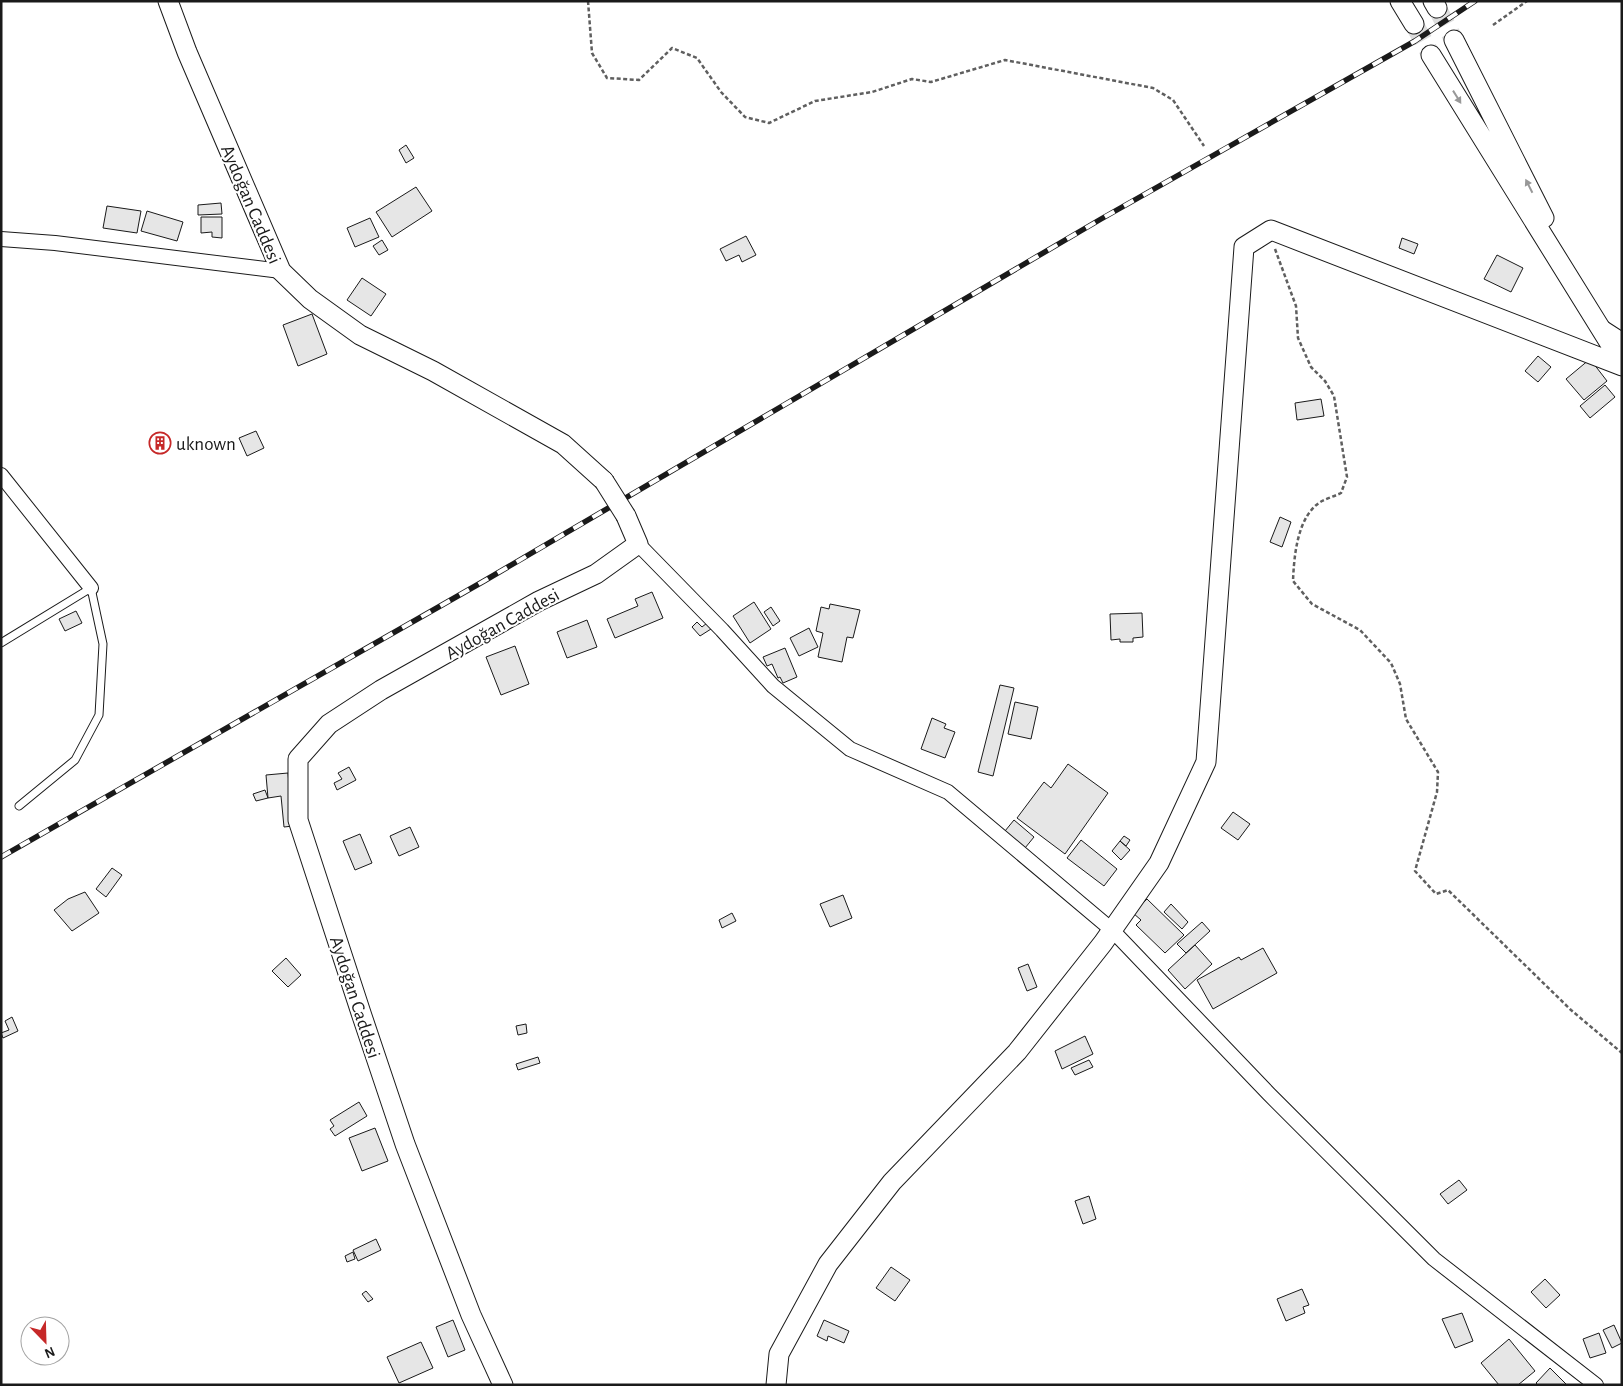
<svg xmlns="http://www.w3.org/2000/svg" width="1623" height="1386" viewBox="0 0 1623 1386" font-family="'Alegreya Sans',sans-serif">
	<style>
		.building { fill: #e6e6e6; stroke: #1a1a1a }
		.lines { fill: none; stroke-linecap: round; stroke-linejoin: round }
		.secondary-tunnel { stroke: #ddd; stroke-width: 19; stroke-dasharray: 19 9; stroke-linecap: butt }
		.lane-casing { stroke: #1a1a1a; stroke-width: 9 }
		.street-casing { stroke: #1a1a1a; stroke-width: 16 }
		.secondary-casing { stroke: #1a1a1a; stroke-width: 21 }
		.path { stroke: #5f5f5f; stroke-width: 2.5; stroke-dasharray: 4 2.5; stroke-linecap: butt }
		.lane { stroke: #fff; stroke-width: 7 }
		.street { stroke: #fff; stroke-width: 14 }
		.secondary { stroke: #fff; stroke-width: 19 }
		.rail-casing { stroke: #1a1a1a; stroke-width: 5.5 }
		.rail { stroke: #fff; stroke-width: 4; stroke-dasharray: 11; stroke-linecap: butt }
		.secondary-bridge-casing { stroke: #1a1a1a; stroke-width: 21; stroke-linecap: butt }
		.secondary-bridge { stroke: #fff; stroke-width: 19 }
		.oneway { fill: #989898 }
		.labels { text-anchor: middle; stroke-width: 4; stroke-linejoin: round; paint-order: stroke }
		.street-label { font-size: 19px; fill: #1a1a1a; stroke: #fff }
		.poi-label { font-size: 19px; fill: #1a1a1a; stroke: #fff; text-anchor: start }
	</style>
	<rect width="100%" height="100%" fill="#fff"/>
	<path class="building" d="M 406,145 L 414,158 L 406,163 L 399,150 Z
		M 416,187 L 432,211 L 392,237 L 376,212 Z
		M 221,203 L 222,214 L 198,215 L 198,205 Z
		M 107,206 L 141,211 L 137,233 L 103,228 Z
		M 147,211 L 183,222 L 177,241 L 141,231 Z
		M 201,217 L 222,217 L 222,238 L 212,237 L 212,232 L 201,233 Z
		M 370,218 L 379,237 L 355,247 L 347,228 Z
		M 746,236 L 756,255 L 742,262 L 739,255 L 726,261 L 720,249 Z
		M 1402,238 L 1418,244 L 1414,254 L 1399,248 Z
		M 382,240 L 388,250 L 379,255 L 373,246 Z
		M 1497,255 L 1523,268 L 1511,292 L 1484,279 Z
		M 362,278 L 386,294 L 371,316 L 347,300 Z
		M 312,314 L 327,354 L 298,366 L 283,325 Z
		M 1538,356 L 1551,367 L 1538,382 L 1525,371 Z
		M 1590,359 L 1607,381 L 1584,400 L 1566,379 Z
		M 1605,385 L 1615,397 L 1590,418 L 1580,406 Z
		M 1321,399 L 1324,416 L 1297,420 L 1295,403 Z
		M 256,431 L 264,448 L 247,456 L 239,438 Z
		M 161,434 L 167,445 L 159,451 L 151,440 Z
		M 1280,517 L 1291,522 L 1282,547 L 1270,542 Z
		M 652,592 L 663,618 L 615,638 L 607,619 L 638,606 L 635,599 Z
		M 754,602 L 771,629 L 750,643 L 733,616 Z
		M 830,604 L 860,610 L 853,638 L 847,637 L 842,662 L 818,657 L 823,633 L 816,631 L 821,607 L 829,609 Z
		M 771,607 L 780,621 L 773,626 L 764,612 Z
		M 76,611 L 82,623 L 65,631 L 59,619 Z
		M 1142,613 L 1143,637 L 1133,638 L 1133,642 L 1120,642 L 1120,639 L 1111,640 L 1110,614 Z
		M 587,620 L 597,647 L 567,658 L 557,632 Z
		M 697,622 L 702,627 L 707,623 L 711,629 L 700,636 L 692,627 Z
		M 809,628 L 818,647 L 799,656 L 790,638 Z
		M 515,646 L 529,684 L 501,695 L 486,657 Z
		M 785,648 L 797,677 L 783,683 L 780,677 L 778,678 L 772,664 L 767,666 L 763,657 Z
		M 1000,685 L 1014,688 L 993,776 L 978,772 Z
		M 1015,702 L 1038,707 L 1031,739 L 1008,734 Z
		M 932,718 L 946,724 L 944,728 L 955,732 L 945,758 L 921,749 Z
		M 1068,764 L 1108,793 L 1065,854 L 1017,818 L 1044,782 L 1051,788 Z
		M 349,767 L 356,780 L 337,790 L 334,783 L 342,779 L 338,773 Z
		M 288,773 L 293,826 L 284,827 L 281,796 L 268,798 L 266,775 Z
		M 265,790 L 268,798 L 256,801 L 253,794 Z
		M 1233,812 L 1250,824 L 1238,840 L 1221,828 Z
		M 1014,820 L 1034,837 L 1025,848 L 1005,831 Z
		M 410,827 L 419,847 L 399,856 L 390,836 Z
		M 360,834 L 372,863 L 355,870 L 343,841 Z
		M 1124,836 L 1130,840 L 1126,846 L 1120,841 Z
		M 1081,840 L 1117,869 L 1104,886 L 1067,858 Z
		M 1120,841 L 1130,850 L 1121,860 L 1112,851 Z
		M 112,868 L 122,875 L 106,897 L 96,889 Z
		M 85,892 L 99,913 L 72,931 L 54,910 L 68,899 Z
		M 843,895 L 852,918 L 830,927 L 820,904 Z
		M 1147,899 L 1184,935 L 1165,953 L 1136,925 L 1141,920 L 1133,913 Z
		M 1171,904 L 1188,922 L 1182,929 L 1164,912 Z
		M 732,913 L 736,921 L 722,928 L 719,920 Z
		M 1202,922 L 1210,931 L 1186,953 L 1177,944 Z
		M 1195,945 L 1212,964 L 1185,989 L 1168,970 Z
		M 1263,948 L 1277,973 L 1213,1009 L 1197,980 L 1239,957 L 1241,960 Z
		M 286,958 L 301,975 L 288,987 L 272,971 Z
		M 1028,964 L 1037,987 L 1027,991 L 1018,968 Z
		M 12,1017 L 18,1031 L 3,1038 L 1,1033 L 9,1030 L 5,1021 Z
		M 526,1024 L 527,1033 L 518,1035 L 516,1026 Z
		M 1085,1036 L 1093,1054 L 1062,1069 L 1055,1051 Z
		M 538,1057 L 540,1063 L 518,1070 L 516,1064 Z
		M 1089,1060 L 1093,1067 L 1075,1075 L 1071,1068 Z
		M 359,1102 L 367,1116 L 335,1136 L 330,1129 L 334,1126 L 330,1120 Z
		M 375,1128 L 388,1161 L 362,1171 L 349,1138 Z
		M 1459,1180 L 1467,1190 L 1448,1204 L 1440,1194 Z
		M 1089,1196 L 1096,1219 L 1083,1224 L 1075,1201 Z
		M 376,1239 L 381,1250 L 358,1261 L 353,1250 Z
		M 353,1252 L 355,1259 L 347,1262 L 345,1256 Z
		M 891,1267 L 910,1280 L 895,1301 L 876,1288 Z
		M 1545,1279 L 1560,1295 L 1546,1308 L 1531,1292 Z
		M 1302,1289 L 1309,1305 L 1303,1307 L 1305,1313 L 1286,1321 L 1277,1299 Z
		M 366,1291 L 373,1299 L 368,1302 L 362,1294 Z
		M 1462,1313 L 1473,1341 L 1455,1348 L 1442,1319 Z
		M 453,1320 L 465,1350 L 448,1357 L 436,1327 Z
		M 824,1320 L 849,1331 L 844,1343 L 828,1336 L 827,1341 L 817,1336 Z
		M 1614,1325 L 1622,1343 L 1612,1348 L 1603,1330 Z
		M 1599,1333 L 1606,1353 L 1590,1358 L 1583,1339 Z
		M 1509,1339 L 1535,1371 L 1518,1385 L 1499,1385 L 1481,1363 Z
		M 421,1342 L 433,1368 L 399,1383 L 387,1357 Z
		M 1550,1368 L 1567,1385 L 1538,1385 L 1536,1383 Z"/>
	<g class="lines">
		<path class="secondary-tunnel" d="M 1437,8 L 1454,40
			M 1414,24 L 1431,55"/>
		<g class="lane-casing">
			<path id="lane" d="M 1,643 L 91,588 L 103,644 L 99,715 L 75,760 L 19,806"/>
		</g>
		<g class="street-casing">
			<path id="street" d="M 1,239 L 55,243 L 281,271
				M 1602,327 L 1622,340
				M 1,475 L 91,588
				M 638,544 L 722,630 L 773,686 L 850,749 L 948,792 L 1112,930 L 1269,1094 L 1434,1259 L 1596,1385"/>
		</g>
		<g class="secondary-casing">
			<path id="secondary" d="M 168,1 L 187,52 L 281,271 L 310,299 L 360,335 L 433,371 L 563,444 L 604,481
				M 1400,1 L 1414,24
				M 1433,1 L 1437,8
				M 1454,40 L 1544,218
				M 1431,55 L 1622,363
				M 503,1385 L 471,1315 L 405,1144 L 362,1016 L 298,820 L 298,759 L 329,724 L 381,690 L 539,601 L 596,574 L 638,544 L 626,516
				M 776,1385 L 779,1354 L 828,1264 L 892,1182 L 1017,1052 L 1103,943 L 1159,863 L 1206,762 L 1244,247 L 1271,230 L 1622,366"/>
		</g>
		<path class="path" d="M 588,1 L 592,53 L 607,78 L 639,80 L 672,48 L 697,58 L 721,92 L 745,117 L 769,123 L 815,101 L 872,92 L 912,79 L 931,82 L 1005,60 L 1153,88 L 1173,100 L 1204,146
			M 1493,25 L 1527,1
			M 1275,249 L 1296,306 L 1298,338 L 1311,367 L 1325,381 L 1334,396 L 1347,477 L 1341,493 C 1335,496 1328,498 1322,501 C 1297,515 1294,557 1293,581 L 1312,604 L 1360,630 L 1391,663 L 1400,684 L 1406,719 L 1438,772 L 1437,792 L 1415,871 L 1436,894 L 1448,890 L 1571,1010 L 1622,1053"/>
		<use href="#lane" class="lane"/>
		<use href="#street" class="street"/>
		<use href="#secondary" class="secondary"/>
		<g class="rail-casing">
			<path id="rail" d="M 1,857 L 484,581 L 1101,219 L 1415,41 L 1475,1"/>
		</g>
		<use href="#rail" class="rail"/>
		<g class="secondary-bridge-casing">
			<path id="secondary-bridge" d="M 604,481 L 626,516"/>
		</g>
		<use href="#secondary-bridge" class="secondary-bridge"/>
	</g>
	<defs><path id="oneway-solid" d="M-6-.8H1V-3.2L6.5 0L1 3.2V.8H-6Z" transform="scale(1.25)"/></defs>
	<g class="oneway">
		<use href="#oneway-solid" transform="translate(1457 97) rotate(58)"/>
		<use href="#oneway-solid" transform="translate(1529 186) rotate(-117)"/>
	</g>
	<defs>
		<g id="building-ring" transform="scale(1.125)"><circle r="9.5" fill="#fff" stroke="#c62828" stroke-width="1.5"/><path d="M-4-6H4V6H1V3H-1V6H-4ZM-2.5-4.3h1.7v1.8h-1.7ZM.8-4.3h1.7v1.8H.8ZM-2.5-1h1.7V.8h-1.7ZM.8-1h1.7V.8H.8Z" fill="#c62828"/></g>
	</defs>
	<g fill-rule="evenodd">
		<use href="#building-ring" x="160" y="443"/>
	</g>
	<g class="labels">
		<g class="street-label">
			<text transform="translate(252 204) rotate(67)" y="7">Aydoğan Caddesi</text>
			<text transform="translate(502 623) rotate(-29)" y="7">Aydoğan Caddesi</text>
			<text transform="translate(356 997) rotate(72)" y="7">Aydoğan Caddesi</text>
		</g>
		<g class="poi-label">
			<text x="176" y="450">uknown</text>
		</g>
	</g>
	<rect width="1623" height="1386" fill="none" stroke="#1a1a1a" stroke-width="5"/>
	<g transform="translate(45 1341) rotate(157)"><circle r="24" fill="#ffffff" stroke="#a3a3a3"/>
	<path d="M0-4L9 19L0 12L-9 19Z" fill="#c62828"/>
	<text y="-8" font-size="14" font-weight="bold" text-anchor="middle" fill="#1a1a1a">N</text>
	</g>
</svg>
